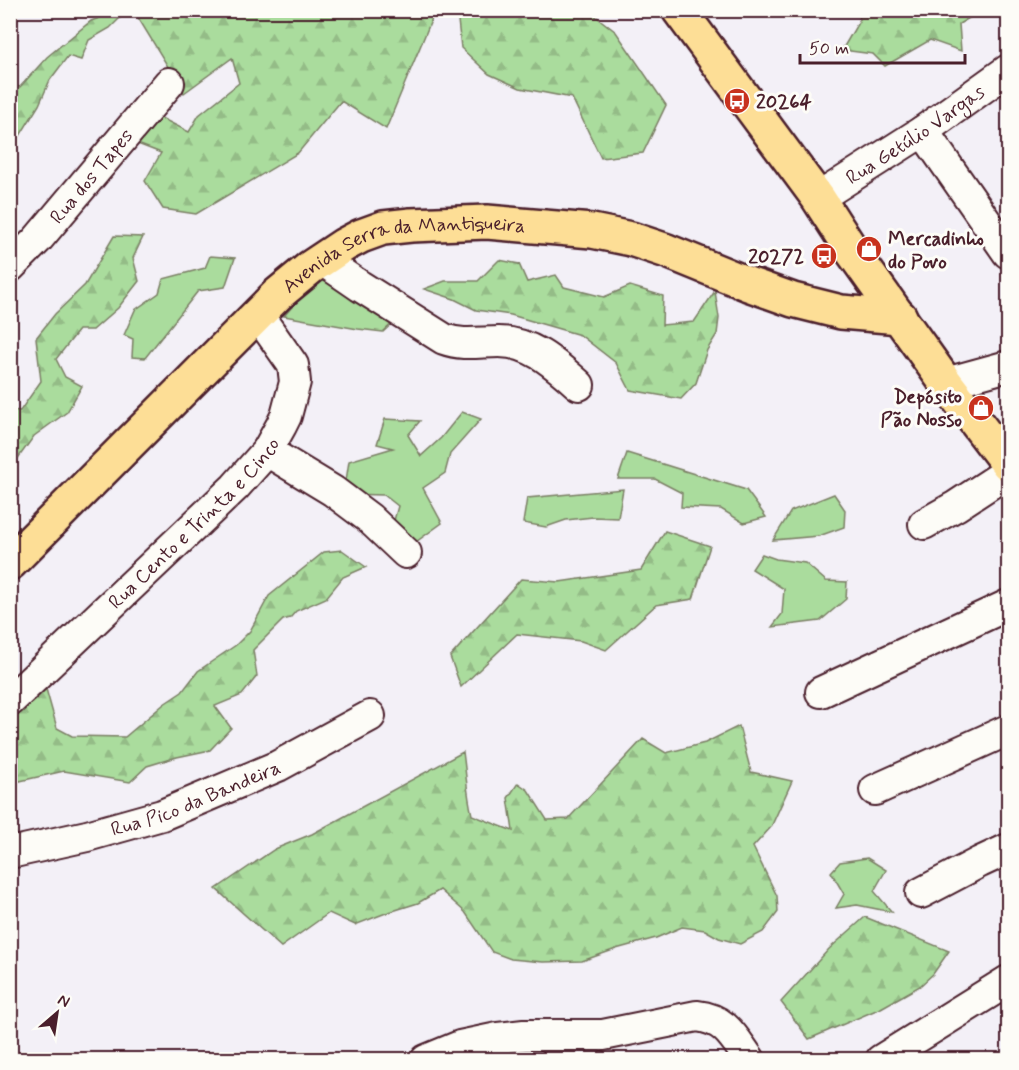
<svg xmlns="http://www.w3.org/2000/svg" width="1019" height="1070" viewBox="0 0 1019 1070" font-family="Mynerve,sans-serif">
	<style>
		.green { fill: #aadc9d; stroke: #7a7e64; stroke-width: 1.5 }
		.forest { fill: url(#forest-firs); stroke: #7a7e64; stroke-width: 1.5 }
		.lines { fill: none; stroke-linecap: round; stroke-linejoin: round }
		.minor-casing { stroke: #4a1f2b; stroke-width: 34 }
		.major-casing { stroke: #4a1f2b; stroke-width: 38 }
		.minor { stroke: #fdfcf7; stroke-width: 30 }
		.major { stroke: #fdde96; stroke-width: 33 }
		.labels { text-anchor: middle; stroke-width: 6; stroke-linejoin: round; paint-order: stroke }
		.poi-label { font-size: 20px; font-weight: bold; fill: #4a1f2b; stroke: #fdfcf7; text-anchor: start }
		.street-label { font-size: 20px; fill: #4a1f2b; stroke: #fdfcf7 }
	</style>
	<defs>
		<pattern id="forest-firs" width="22" height="20" patternUnits="userSpaceOnUse" patternTransform="scale(1.5)"><rect width="22" height="20" fill="#aadc9d"/><path d="M5 1l3.5 6h-7zM16 11l3.5 6h-7z" fill="#94bc87"/></pattern>
	</defs>
	<rect width="100%" height="100%" fill="#f3f0f7"/>
	<filter id="ink" filterUnits="userSpaceOnUse"><feTurbulence type="fractalNoise" baseFrequency=".0167" numOctaves="2"/><feDisplacementMap in="SourceGraphic" scale="12" xChannelSelector="R" yChannelSelector="G"/><feConvolveMatrix kernelMatrix="1 2 1 2 8 2 1 2 1" color-interpolation-filters="sRGB"/></filter>
	<g filter="url(#ink)">
		<path class="green" d="M 210,256 L 235,258 L 225,287 L 198,291 L 145,358 L 132,357 L 133,339 L 124,335 L 135,310 L 159,293 L 163,279 L 205,268 Z
			M 325,269 L 398,318 L 383,332 L 358,329 L 284,316 Z
			M 462,412 L 481,419 L 450,454 L 445,473 L 423,488 L 442,523 L 413,544 L 393,524 L 398,506 L 384,495 L 344,494 L 349,461 L 393,448 L 377,444 L 385,419 L 420,421 L 408,435 L 421,456 L 441,438 Z
			M 627,453 L 746,490 L 766,517 L 744,523 L 721,509 L 681,507 L 682,493 L 655,479 L 618,479 Z
			M 623,489 L 618,518 L 593,517 L 566,520 L 546,527 L 523,523 L 527,498 Z
			M 834,494 L 845,510 L 844,527 L 819,536 L 773,540 L 791,511 Z
			M 762,554 L 776,559 L 805,563 L 826,581 L 847,582 L 846,599 L 820,621 L 772,627 L 782,614 L 784,589 L 752,569 Z
			M 867,858 L 886,870 L 874,891 L 892,912 L 857,905 L 836,908 L 844,894 L 831,872 L 840,862 Z"/>
		<path class="forest" d="M 118,11 L 127,11 L 110,28 L 89,40 L 81,60 L 68,56 L 50,80 L 39,105 L 18,139 L 11,135 L 11,85 L 20,87 L 47,57 L 91,21 Z
			M 134,11 L 435,11 L 386,129 L 341,101 L 298,153 L 196,214 L 163,209 L 145,181 L 161,153 L 127,140 L 151,113 L 189,132 L 199,115 L 239,83 L 232,58 L 184,93 Z
			M 457,11 L 589,11 L 616,32 L 666,105 L 643,153 L 601,158 L 572,98 L 520,88 L 489,74 L 461,48 Z
			M 860,11 L 860,10 L 981,11 L 959,24 L 961,51 L 930,40 L 885,66 L 873,54 L 842,50 L 859,21 Z
			M 114,236 L 143,237 L 133,258 L 139,281 L 118,308 L 93,330 L 79,330 L 56,359 L 65,377 L 82,386 L 67,412 L 34,436 L 11,468 L 11,410 L 20,411 L 41,381 L 36,338 L 55,314 L 85,285 Z
			M 499,260 L 519,264 L 527,282 L 556,275 L 564,287 L 604,297 L 630,286 L 663,296 L 662,325 L 694,322 L 715,291 L 719,318 L 717,334 L 707,350 L 696,383 L 681,399 L 630,390 L 616,363 L 580,335 L 511,315 L 476,310 L 454,299 L 424,289 L 445,281 L 478,281 Z
			M 665,531 L 710,546 L 693,599 L 656,605 L 606,650 L 581,641 L 517,634 L 461,687 L 450,657 L 521,579 L 559,582 L 641,570 Z
			M 342,550 L 366,567 L 343,577 L 326,598 L 296,611 L 290,618 L 283,620 L 253,650 L 257,676 L 242,695 L 215,706 L 231,728 L 210,750 L 177,757 L 147,766 L 130,782 L 64,771 L 11,783 L 11,732 L 15,725 L 14,704 L 43,678 L 57,728 L 72,736 L 125,737 L 164,704 L 182,692 L 198,671 L 236,645 L 250,631 L 269,596 L 324,552 Z
			M 739,726 L 751,772 L 792,781 L 771,827 L 753,847 L 777,896 L 778,912 L 763,932 L 740,944 L 719,938 L 705,930 L 682,927 L 656,938 L 616,949 L 582,961 L 543,962 L 511,959 L 492,952 L 465,912 L 440,890 L 418,903 L 386,913 L 355,925 L 329,913 L 281,947 L 216,889 L 275,849 L 312,834 L 463,752 C 466,773 467,795 472,815 L 513,831 L 508,798 L 518,783 L 528,790 L 547,820 L 568,819 L 643,739 L 666,753 L 705,743 Z
			M 865,917 L 949,951 L 933,974 L 920,986 L 881,1008 L 809,1039 L 781,1002 L 829,949 Z"/>
		<g class="lines">
			<g class="minor-casing">
				<g id="minor">
					<path d="M 923,131 L 1008,253"/>
					<path id="s1" d="M 818,198 L 923,131 L 1008,70"/>
					<path d="M 322,260 L 360,286 L 444,339 C 463,346 479,342 499,342 C 532,342 556,365 579,385"/>
					<path id="s2" d="M 10,267 L 37,240 L 169,83"/>
					<path d="M 946,383 L 1008,366"/>
					<path d="M 267,451 L 333,491 L 369,518 L 406,553"/>
					<path d="M 924,524 L 956,506 L 1008,472"/>
					<path d="M 821,692 L 1008,605"/>
					<path id="s3" d="M 10,701 L 235,487 L 267,451 L 281,426 L 286,416 L 295,382 L 293,365 L 258,315"/>
					<path d="M 875,790 L 1008,730"/>
					<path id="s4" d="M 10,853 L 87,836 L 162,815 L 278,766 L 370,716"/>
					<path d="M 921,893 L 980,862 L 1008,849"/>
					<path d="M 426,1060 L 460,1046 L 498,1038 L 524,1035 L 603,1035 L 697,1016 C 726,1019 734,1038 750,1060"/>
					<path d="M 881,1060 L 1008,981"/>
				</g>
			</g>
			<g class="major-casing">
				<g id="major">
					<path d="M 679,10 L 818,198 L 854,254 L 946,383 L 1008,464"/>
					<path id="s5" d="M 10,563 L 277,295 L 311,267 L 344,245 L 361,236 L 383,228 L 411,225 L 487,222 L 592,231 L 631,239 L 667,251 L 748,284 L 793,300 L 841,312 L 900,317"/>
				</g>
			</g>
			<use href="#minor" class="minor"/>
			<use href="#major" class="major"/>
		</g>
	</g>
	<defs>
		<g id="bus-disc" transform="scale(1.35)"><circle r="9.5" fill="#c8321e" stroke="#fdfcf7"/><path d="M-5-6H5V4H4V6H2V4H-2V6H-4V4H-5ZM-3.5-4V0h7V-4ZM-3.5 1.2v1.5H-2V1.2ZM2 1.2v1.5H3.5V1.2Z" fill="#fff"/></g>
		<g id="shop-disc" transform="scale(1.35)"><circle r="9.5" fill="#c8321e" stroke="#fdfcf7"/><path d="M-5-2.5h2.3a2.7 3.5 0 0 1 5.4 0H5L5.5 6h-11ZM-1.5-2.5h3a1.5 2.3 0 0 0-3 0Z" fill="#fff"/></g>
	</defs>
	<g fill-rule="evenodd">
		<use href="#bus-disc" x="737" y="101"/>
		<use href="#shop-disc" x="869" y="249"/>
		<use href="#bus-disc" x="824" y="256"/>
		<use href="#shop-disc" x="981" y="408"/>
	</g>
	<g class="labels">
		<g class="poi-label">
			<text x="756" y="108">20264</text>
			<text x="888" y="245">Mercadinho<tspan x="888" dy="23">do Povo</tspan></text>
			<text x="804" y="263" text-anchor="end">20272</text>
			<text x="962" y="403" text-anchor="end">Depósito<tspan x="962" dy="23">Pão Nosso</tspan></text>
		</g>
		<g class="street-label">
			<text dy="7" stroke="none"><textPath href="#s1" startOffset="116">Rua Getúlio Vargas</textPath></text>
			<text dy="7" stroke="none"><textPath href="#s2" startOffset="122">Rua dos Tapes</textPath></text>
			<text dy="7" stroke="none"><textPath href="#s5" startOffset="518">Avenida Serra da Mantiqueira</textPath></text>
			<text dy="7" stroke="none"><textPath href="#s3" startOffset="256">Rua Cento e Trinta e Cinco</textPath></text>
			<text dy="7" stroke="none"><textPath href="#s4" startOffset="194">Rua Pico da Bandeira</textPath></text>
		</g>
	</g>
	<rect width="1019" height="1070" fill="none" stroke="#fdfcf7" stroke-width="36"/>
	<rect x="18" y="18" width="983" height="1034" fill="none" stroke="#4a1f2b" stroke-width="2" filter="url(#ink)"/>
	<g transform="translate(57 1013) rotate(29)" stroke="#fdfcf7" stroke-width="4.5" paint-order="stroke">
	<path d="M0-4.5L10 22L0 15L-10 22Z" fill="#4a1f2b"/>
	<text y="-9" font-size="16" font-weight="bold" text-anchor="middle" fill="#4a1f2b">N</text>
	</g>
	<path d="M800 54v9h165v-9" fill="none" stroke="#4a1f2b" stroke-width="3"/>
	<text x="809" y="54" font-size="18" fill="#4a1f2b" stroke="#fdfcf7" stroke-width="4.5" paint-order="stroke">50 m</text>
</svg>
